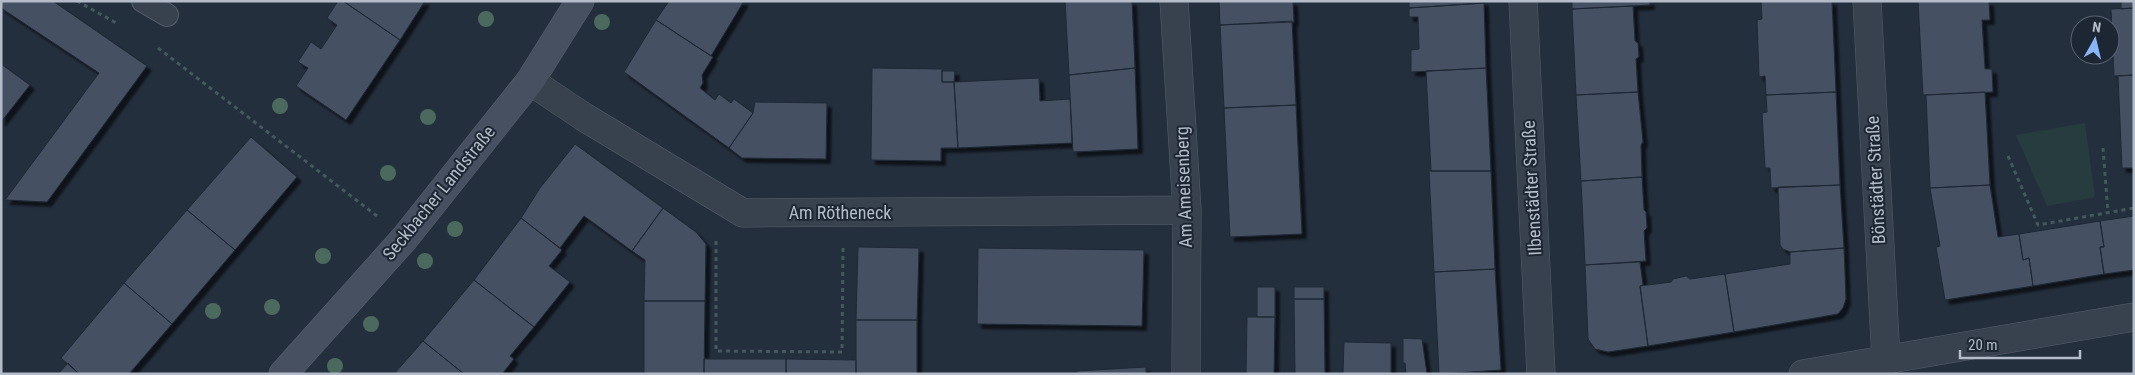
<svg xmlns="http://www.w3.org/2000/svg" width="2135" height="375" viewBox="0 0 2135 375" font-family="'Roboto Condensed',sans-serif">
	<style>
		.green { fill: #263c3f }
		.building { fill: #455162; stroke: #1f2835; filter: url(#shadow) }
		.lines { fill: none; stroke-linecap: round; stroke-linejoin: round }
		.service-casing { stroke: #565f6c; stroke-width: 24 }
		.minor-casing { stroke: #565f6c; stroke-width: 29 }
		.secondary-casing { stroke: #565f6c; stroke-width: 29 }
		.path { stroke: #44595c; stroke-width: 3; stroke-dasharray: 4 4; stroke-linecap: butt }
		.service { stroke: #38414e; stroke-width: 22 }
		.minor { stroke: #38414e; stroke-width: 28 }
		.secondary { stroke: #465061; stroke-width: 28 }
		.tree { fill: #4b6a5d }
		.labels { text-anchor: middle; stroke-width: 4; stroke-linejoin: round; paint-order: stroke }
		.street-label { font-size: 18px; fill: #b4bcc9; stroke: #1d2633 }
	</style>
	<defs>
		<filter id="shadow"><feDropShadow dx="4.5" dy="4.5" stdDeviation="1" flood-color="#0009"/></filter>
	</defs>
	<rect width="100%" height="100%" fill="#242f3e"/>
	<path class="green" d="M 2085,123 L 2095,197 L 2047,206 L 2016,135 Z"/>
	<path class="building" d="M 1,1 L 53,1 L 147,66 L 47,202 L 5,200 L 99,73 L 1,8 Z
		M 338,1 L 343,1 L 400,40 L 346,120 L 296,86 L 308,68 L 298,62 L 311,42 L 321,49 L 337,25 L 327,18 Z
		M 343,1 L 425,1 L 400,40 Z
		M 669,1 L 744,1 L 711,56 L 656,20 Z
		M 1065,1 L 1132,1 L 1135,68 L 1069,75 Z
		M 1219,1 L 1293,1 L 1294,22 L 1220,25 Z
		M 1409,1 L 1483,1 L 1484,3 L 1409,8 Z
		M 1572,1 L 1650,1 L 1650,5 L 1572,9 Z
		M 1761,1 L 1832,1 L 1836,92 L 1766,95 L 1765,76 L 1759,77 L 1757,20 L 1762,19 Z
		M 1918,1 L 1989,1 L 1990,20 L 1982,20 L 1985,69 L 1992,69 L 1993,92 L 1923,95 Z
		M 2121,1 L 2134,1 L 2134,8 L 2121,9 Z
		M 1484,3 L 1486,68 L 1411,72 L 1411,50 L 1419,49 L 1418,17 L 1409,17 L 1409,8 Z
		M 1633,6 L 1635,41 L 1638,43 L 1639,57 L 1636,59 L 1638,92 L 1576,95 L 1572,9 Z
		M 2134,8 L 2134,75 L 2114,76 L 2111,9 Z
		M 656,20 L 713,57 L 702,75 L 703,83 L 700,88 L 715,100 L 719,94 L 731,103 L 734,99 L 753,113 L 729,148 L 624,72 Z
		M 1292,21 L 1296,105 L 1224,108 L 1220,25 Z
		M 1,64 L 30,85 L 1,122 Z
		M 872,68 L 942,69 L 942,82 L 954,82 L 958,148 L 941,148 L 941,161 L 871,160 Z
		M 1135,68 L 1138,149 L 1073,152 L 1069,75 Z
		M 1486,68 L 1491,171 L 1431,171 L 1426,71 Z
		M 942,71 L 955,71 L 954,82 L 942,82 Z
		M 2134,75 L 2134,168 L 2122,168 L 2118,76 Z
		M 1039,78 L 1040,101 L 1070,99 L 1072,143 L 958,148 L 954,82 Z
		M 1638,92 L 1643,142 L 1641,145 L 1642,177 L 1581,181 L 1576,95 Z
		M 1836,92 L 1840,185 L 1771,188 L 1770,168 L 1765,168 L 1762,113 L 1767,112 L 1766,95 Z
		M 1985,92 L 1990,185 L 1930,188 L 1926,95 Z
		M 755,102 L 827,103 L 826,159 L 742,158 L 729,148 L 753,113 Z
		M 1296,105 L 1302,234 L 1230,237 L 1224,108 Z
		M 251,137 L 297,177 L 235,250 L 187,210 Z
		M 575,144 L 663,208 L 632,251 L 584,216 L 560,248 L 521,218 L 540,188 Z
		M 1429,171 L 1491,171 L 1495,269 L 1434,272 Z
		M 1642,177 L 1644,210 L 1646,212 L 1647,228 L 1644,231 L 1646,261 L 1585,265 L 1581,181 Z
		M 1840,185 L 1844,248 L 1790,252 L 1783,249 L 1780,245 L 1778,187 Z
		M 1990,185 L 1998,237 L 2019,234 L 2023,260 L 2029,258 L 2033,286 L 1945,300 L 1936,247 L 1940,246 L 1930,188 Z
		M 663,208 L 696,232 L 706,244 L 705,301 L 644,301 L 645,260 L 632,251 Z
		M 187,210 L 235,250 L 172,324 L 124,283 Z
		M 2134,216 L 2134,270 L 2104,274 L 2100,247 L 2104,247 L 2100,221 Z
		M 521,218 L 562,250 L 549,266 L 570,282 L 534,327 L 474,280 Z
		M 2100,221 L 2104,247 L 2100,247 L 2104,274 L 2033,286 L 2029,258 L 2023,260 L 2019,234 Z
		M 858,247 L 919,248 L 917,320 L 856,320 Z
		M 978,248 L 1144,250 L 1142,326 L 977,324 Z
		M 1844,248 L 1846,299 L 1843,308 L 1838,314 L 1734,332 L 1725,274 L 1790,264 L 1790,252 Z
		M 1640,262 L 1643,285 L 1640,286 L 1648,346 L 1608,352 L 1595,349 L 1588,339 L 1585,265 Z
		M 1495,269 L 1501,370 L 1439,374 L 1434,272 Z
		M 1725,274 L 1734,332 L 1648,346 L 1640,286 L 1671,282 L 1673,279 L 1686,276 L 1690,279 Z
		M 474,280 L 534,327 L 510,356 L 514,359 L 502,374 L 464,374 L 423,341 Z
		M 124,283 L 172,324 L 129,374 L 79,374 L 61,358 Z
		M 1257,287 L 1275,287 L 1275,317 L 1257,317 Z
		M 1294,287 L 1324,287 L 1324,299 L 1294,299 Z
		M 1294,299 L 1324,299 L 1325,374 L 1295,374 Z
		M 644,301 L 705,301 L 704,374 L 644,374 Z
		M 1247,317 L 1275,317 L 1274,374 L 1246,374 Z
		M 856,320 L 917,320 L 917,374 L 856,374 Z
		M 1403,338 L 1422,339 L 1427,374 L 1406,374 L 1405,363 L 1403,363 Z
		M 423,341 L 464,374 L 394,374 Z
		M 1344,342 L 1391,343 L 1391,374 L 1343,374 Z
		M 704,359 L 786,359 L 786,374 L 704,374 Z
		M 786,359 L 856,360 L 856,374 L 786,374 Z
		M 68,363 L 79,374 L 58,374 Z
		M 1146,367 L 1146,374 L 1077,374 L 1077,371 Z"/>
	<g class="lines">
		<g class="service-casing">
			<path id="service" d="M 143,1 L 167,15"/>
		</g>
		<g class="minor-casing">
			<path id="minor" d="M 1174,1 L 1187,210 L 1186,374
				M 1523,1 L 1541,374
				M 1867,1 L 1886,360
				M 530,81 L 584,117 L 743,213 L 1187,210
				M 1803,374 L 2134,317"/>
		</g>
		<g class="secondary-casing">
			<path id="secondary" d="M 283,374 L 404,239 L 530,81 L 580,1"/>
		</g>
		<path class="path" d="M 77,1 L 118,24
			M 158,48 L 377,216
			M 2103,148 L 2108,213
			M 2008,156 L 2038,225 L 2134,208
			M 716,241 L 716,351 L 842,352 L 843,248"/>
		<use href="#service" class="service"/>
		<use href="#minor" class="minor"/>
		<use href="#secondary" class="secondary"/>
	</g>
	<g class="tree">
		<circle cx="486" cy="19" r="8"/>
		<circle cx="602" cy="22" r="8"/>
		<circle cx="280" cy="106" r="8"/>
		<circle cx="428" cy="117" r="8"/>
		<circle cx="388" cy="173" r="8"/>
		<circle cx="455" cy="229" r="8"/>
		<circle cx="323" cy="256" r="8"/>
		<circle cx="425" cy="261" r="8"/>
		<circle cx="272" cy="307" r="8"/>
		<circle cx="213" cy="311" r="8"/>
		<circle cx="371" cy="324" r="8"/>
		<circle cx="335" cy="366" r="8"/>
	</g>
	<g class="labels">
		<g class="street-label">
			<text transform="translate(1876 180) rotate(-93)" y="6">Bönstädter Straße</text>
			<text transform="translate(1184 187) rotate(-92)" y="6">Am Ameisenberg</text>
			<text transform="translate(1532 188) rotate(-93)" y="6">Ilbenstädter Straße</text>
			<text transform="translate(439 193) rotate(-51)" y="6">Seckbacher Landstraße</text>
			<text x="840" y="219">Am Rötheneck</text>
		</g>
	</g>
	<rect width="2135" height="375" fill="none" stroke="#b4bcc9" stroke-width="5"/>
	<g transform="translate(2095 40) rotate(8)"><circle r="24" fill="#1d2633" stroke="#59626f"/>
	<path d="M0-4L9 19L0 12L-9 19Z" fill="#8ab4f8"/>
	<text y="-8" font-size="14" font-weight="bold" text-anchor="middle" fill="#b4bcc9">N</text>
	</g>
	<path d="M1960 350v8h120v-8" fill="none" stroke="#b4bcc9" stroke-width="2.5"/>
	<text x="1968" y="350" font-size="15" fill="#b4bcc9" stroke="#1d2633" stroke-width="4" paint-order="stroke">20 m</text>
</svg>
